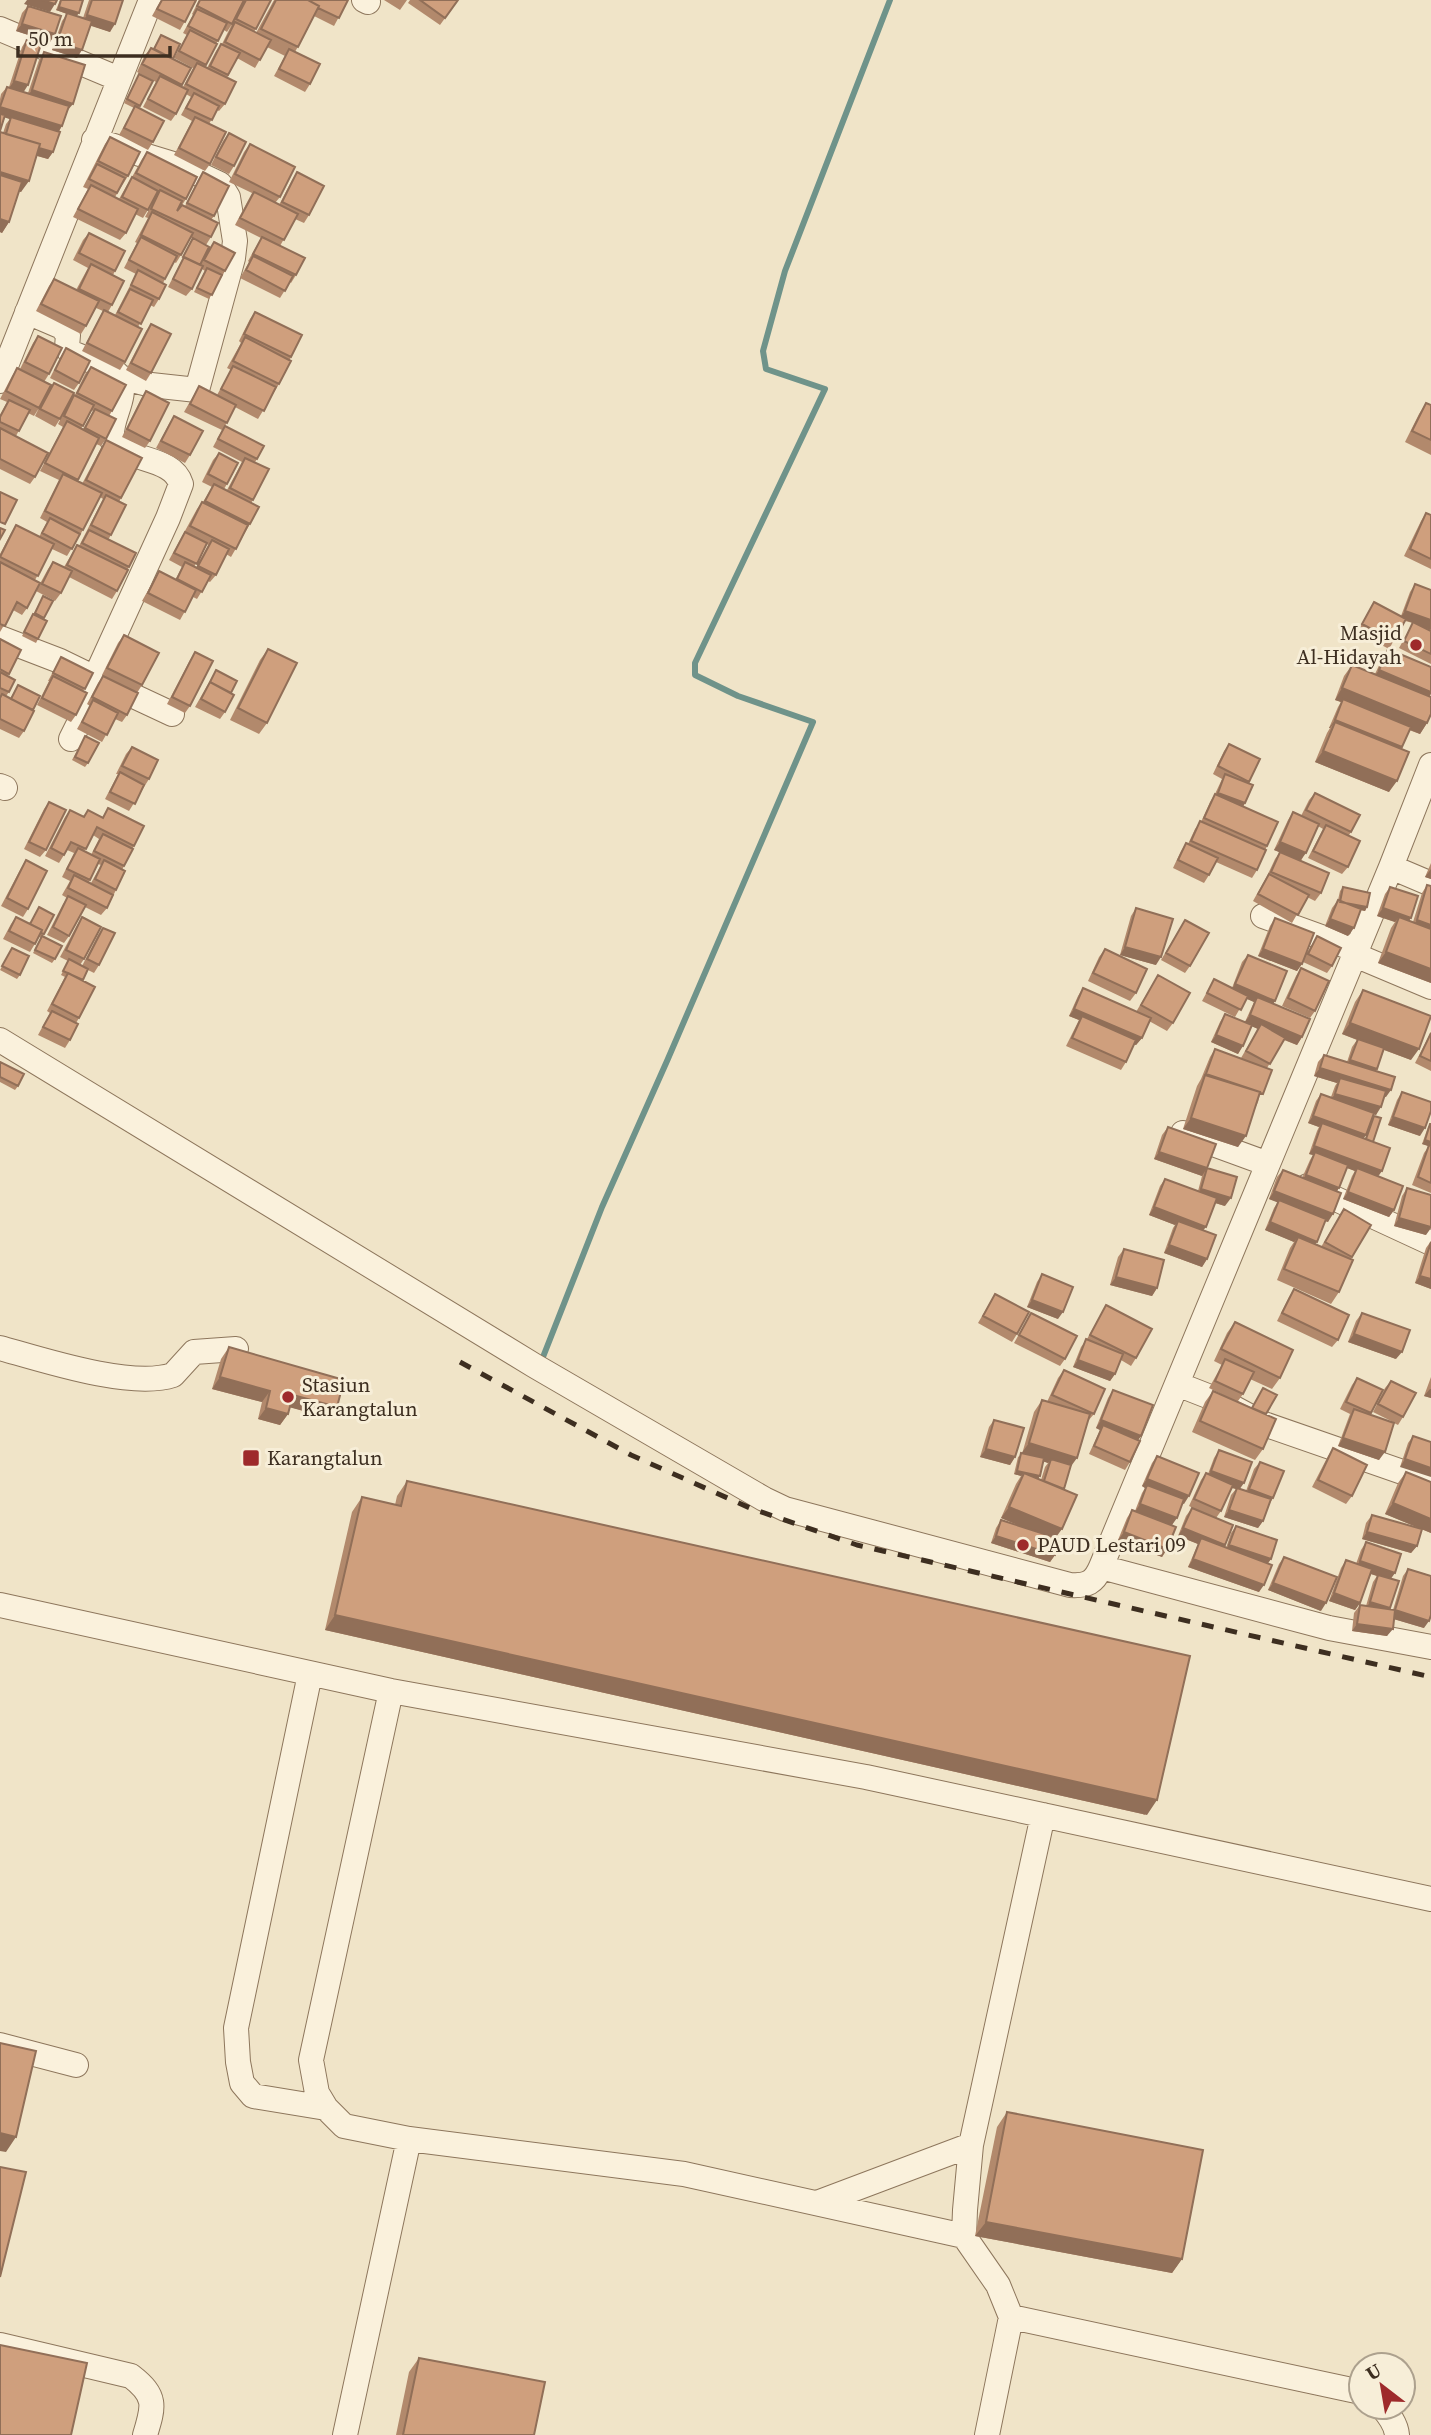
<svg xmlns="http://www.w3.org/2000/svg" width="1431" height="2435" viewBox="0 0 1431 2435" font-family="'Source Serif 4',serif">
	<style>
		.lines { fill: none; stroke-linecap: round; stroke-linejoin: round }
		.stream { stroke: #6f938a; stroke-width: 6 }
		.minor-casing { stroke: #8d765c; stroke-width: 26 }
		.minor { stroke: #faf1dc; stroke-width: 24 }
		.rail { stroke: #3d2e20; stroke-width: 5; stroke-dasharray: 12 12; stroke-linecap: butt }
		.wall { fill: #b2896c; fill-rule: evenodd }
		.shaded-wall { fill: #916f58 }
		.building { fill: #cf9f7d; stroke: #916f58; stroke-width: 2 }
		.poi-dot { fill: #9e2a2b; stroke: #f7eed8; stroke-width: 2.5 }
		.labels { text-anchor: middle; stroke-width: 6; stroke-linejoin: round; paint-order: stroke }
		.poi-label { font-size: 21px; fill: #3d2e20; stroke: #f7eed8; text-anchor: start }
	</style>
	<rect width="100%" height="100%" fill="#f0e4c8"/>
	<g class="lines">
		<path class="stream" d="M 543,1357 L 602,1207 L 667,1061 L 813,722 L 738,696 L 695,675 L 695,663 L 825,389 L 766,369 L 763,351 L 785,271 L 890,0"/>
		<g class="minor-casing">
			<path id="minor" d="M 364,0 L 368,2
				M 0,29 L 119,79
				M 94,140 L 186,168 L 220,184 L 228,197 L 235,241 L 233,258 L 197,390 L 151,385 L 120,377
				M 0,381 L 151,0
				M 0,638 L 60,661 L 95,678 L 168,518 L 181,484 C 172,455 127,463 112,440 C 109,418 128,400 120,377 L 113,370 L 70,352 L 67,347 L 68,335 L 62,327 L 27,312
				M 71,739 L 87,707 L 84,704 L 95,678 L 172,714
				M 0,786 L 5,788
				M 1391,867 L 1431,884
				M 1263,916 L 1357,950
				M 1355,955 L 1431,987
				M 0,1040 L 535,1366 L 764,1499 L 785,1509 L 1070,1585 C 1087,1586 1094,1583 1101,1567 L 1391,867 L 1431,765
				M 1183,1133 L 1268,1164
				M 1308,1186 L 1431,1243
				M 0,1348 C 43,1360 131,1389 173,1375 L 194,1352 L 236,1349
				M 1177,1384 L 1223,1402 L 1264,1424 L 1431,1482
				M 1101,1567 L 1329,1628 L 1431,1647
				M 0,1605 L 391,1691 L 866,1777 L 1431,1899
				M 310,1674 L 236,2028 L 238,2062 L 242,2083 L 253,2096 L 326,2108
				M 391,1691 L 311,2060 L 317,2093 L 326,2108 L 344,2126 L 409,2139 L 684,2174 L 964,2236
				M 1043,1815 L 971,2145 L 965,2210 L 964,2236 L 998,2285 L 1011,2317 L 1361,2392
				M 0,2045 L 76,2065
				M 817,2203 L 971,2145
				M 0,2345 L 131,2376 C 157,2396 154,2406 145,2435
				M 1382,2407 C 1389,2415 1396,2424 1397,2435
				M 345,2435 L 409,2139
				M 987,2435 L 1011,2317"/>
		</g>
		<use href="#minor" class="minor"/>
		<path class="rail" d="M 460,1362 L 631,1455 L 750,1508 L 857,1545 L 1431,1677"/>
	</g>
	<path class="wall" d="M 60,0 L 83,0 L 76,16 L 83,18 L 89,0 L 123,0 L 110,32 L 90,25 L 77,58 L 52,50 L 62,21 L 67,14 L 56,10 Z
		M 161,0 L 197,0 L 180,30 L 152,16 Z
		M 199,0 L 244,0 L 232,24 L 227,32 L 224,30 L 216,44 L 205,67 L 207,68 L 216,51 L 221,44 L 222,44 L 244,0 L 271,0 L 254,32 L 256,33 L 274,0 L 348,0 L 334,26 L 314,16 L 295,52 L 310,84 L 305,92 L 274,76 L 285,56 L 267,47 L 255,68 L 237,58 L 227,78 L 225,104 L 219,111 L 217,110 L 209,124 L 210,164 L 205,171 L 174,155 L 192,121 L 181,115 L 191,97 L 186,94 L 176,114 L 171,121 L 143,107 L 156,82 L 137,72 L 145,55 L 151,48 L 153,49 L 161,35 L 173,59 L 191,68 L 181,86 L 183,87 L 193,68 L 174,58 L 187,35 L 183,33 L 193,15 L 192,14 Z
		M 384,0 L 407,0 L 400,10 Z
		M 410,0 L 458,0 L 440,25 L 408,3 Z
		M 28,6 L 55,34 L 50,42 L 16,31 L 22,13 Z
		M 27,39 L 24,92 L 28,93 L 39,60 L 44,52 L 67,111 L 59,132 L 53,152 L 48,159 L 37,156 L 21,192 L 19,191 L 9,222 L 2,233 L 0,232 L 0,132 L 3,133 L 6,124 L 10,119 L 5,117 L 0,131 L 0,99 L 1,94 L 7,87 L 9,87 L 22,47 Z
		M 139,74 L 153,81 L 139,108 L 153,142 L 148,150 L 119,135 L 134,108 L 124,103 Z
		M 229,133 L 234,166 L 229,174 L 211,165 L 223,141 Z
		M 110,137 L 128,176 L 115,197 L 119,199 L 127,185 L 132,177 L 142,159 L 147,152 L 186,199 L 182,205 L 185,206 L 198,180 L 203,172 L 214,216 L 211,220 L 211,237 L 206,245 L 200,265 L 214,242 L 225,271 L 209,299 L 194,292 L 205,271 L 202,269 L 192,289 L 186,296 L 168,287 L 193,239 L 190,237 L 181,255 L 176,263 L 174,262 L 163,283 L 159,299 L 154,307 L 150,305 L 138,327 L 125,362 L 120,370 L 82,351 L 103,311 L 96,308 L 86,326 L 81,334 L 36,311 L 49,286 L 54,279 L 76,290 L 88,268 L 73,260 L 83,240 L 89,233 L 115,271 L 113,275 L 112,305 L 108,312 L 115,315 L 136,274 L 124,268 L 137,243 L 135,242 L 148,218 L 145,217 L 157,195 L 143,218 L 135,214 L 126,233 L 120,240 L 73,217 L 88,189 L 83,187 L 105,144 Z
		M 250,144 L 280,197 L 275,203 L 279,205 L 292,180 L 297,172 L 309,215 L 304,223 L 295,219 L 280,246 L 296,275 L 291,283 L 290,282 L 280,298 L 240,278 L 249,262 L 248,261 L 261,238 L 235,225 L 252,193 L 229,182 L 244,152 Z
		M 255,312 L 291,357 L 279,384 L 258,419 L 235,407 L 225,426 L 257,459 L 255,462 L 253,500 L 251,503 L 250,524 L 231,557 L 226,554 L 216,575 L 210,582 L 208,581 L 197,599 L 193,597 L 180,620 L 142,601 L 159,571 L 175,580 L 182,567 L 169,560 L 197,509 L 202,502 L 203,502 L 212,487 L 202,482 L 213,460 L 219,453 L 227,484 L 224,489 L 227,490 L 242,462 L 213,447 L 222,430 L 184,412 L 199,386 L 217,395 L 231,370 L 227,368 L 241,343 L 239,341 L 250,319 ZM 207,544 L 208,545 L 196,568 L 194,567 Z
		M 151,324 L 151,373 L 146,381 L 126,370 L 146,331 Z
		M 38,336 L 49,374 L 44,382 L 20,369 L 33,343 Z
		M 66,348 L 79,383 L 74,390 L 50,378 L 61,356 Z
		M 91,367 L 112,411 L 109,416 L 106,439 L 101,446 L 96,444 L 77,481 L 82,484 L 101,448 L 106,440 L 121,498 L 119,502 L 111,535 L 108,540 L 129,567 L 117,591 L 112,599 L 69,577 L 61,593 L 55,601 L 36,591 L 48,569 L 53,562 L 64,567 L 77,545 L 79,546 L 103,499 L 100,497 L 83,530 L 67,556 L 52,549 L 35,580 L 27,608 L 22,615 L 13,610 L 0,632 L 0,554 L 11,533 L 16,525 L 39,537 L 47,522 L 40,518 L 59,480 L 40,471 L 63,427 L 58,424 L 69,403 L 75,395 L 85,374 ZM 91,410 L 93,411 L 83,429 L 81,429 Z
		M 17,368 L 39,408 L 34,416 L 28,413 L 16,436 L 35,477 L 30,484 L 0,469 L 0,415 L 7,402 L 0,399 L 12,376 Z
		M 54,383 L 60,419 L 55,427 L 35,416 L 48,390 Z
		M 146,391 L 150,441 L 145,448 L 122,437 L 141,399 Z
		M 1426,403 L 1431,405 L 1431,455 L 1405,442 L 1419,414 Z
		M 174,416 L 190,455 L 185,463 L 156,448 L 169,424 Z
		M 1426,513 L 1431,515 L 1431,569 L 1404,556 L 1421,521 Z
		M 1415,584 L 1431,631 L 1431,664 L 1399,648 L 1413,623 L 1405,621 L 1389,649 L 1357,632 L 1374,602 L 1401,616 L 1410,592 Z
		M 43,596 L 53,601 L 43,619 L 38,639 L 36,643 L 22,636 Z
		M 124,635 L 142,685 L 137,693 L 127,715 L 122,722 L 115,719 L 102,742 L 77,729 L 90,706 L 87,704 L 98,683 L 103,676 L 102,675 L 118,643 Z
		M 0,639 L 21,650 L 7,676 L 9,692 L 6,696 L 10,699 L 18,685 L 33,710 L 24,731 L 19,738 L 0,729 Z
		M 268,649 L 267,723 L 259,734 L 230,720 L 260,660 Z
		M 1388,649 L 1430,696 L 1427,723 L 1420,734 L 1409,730 L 1401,748 L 1389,792 L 1315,762 L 1327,733 L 1330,728 L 1329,728 L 1338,707 L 1341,702 L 1335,700 L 1344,676 L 1352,665 L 1375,674 L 1383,657 Z
		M 195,652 L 190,706 L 185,713 L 167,704 L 190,660 Z
		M 61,657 L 93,673 L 83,691 L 76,715 L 71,722 L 37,705 L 49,681 L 48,681 Z
		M 216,670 L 231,693 L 225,712 L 220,719 L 195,707 Z
		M 85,736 L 88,763 L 85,767 L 72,760 Z
		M 1229,744 L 1260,759 L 1248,783 L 1245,803 L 1243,807 L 1267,846 L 1257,870 L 1252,878 L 1216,862 L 1209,875 L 1204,883 L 1173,868 L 1181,851 L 1186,843 L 1188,844 L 1195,829 L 1201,822 L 1210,802 L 1215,794 L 1222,779 L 1213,774 L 1224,751 Z
		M 132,747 L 149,779 L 129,811 L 105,799 L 118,774 L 116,774 L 126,754 Z
		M 1315,793 L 1351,832 L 1349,835 L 1348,867 L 1342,874 L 1308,858 L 1323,829 L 1318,826 L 1301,861 L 1321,893 L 1315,901 L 1307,897 L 1292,923 L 1253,901 L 1267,876 L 1275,859 L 1280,852 L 1274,850 L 1288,820 L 1293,812 L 1301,816 L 1309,800 Z
		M 49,802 L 46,850 L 40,857 L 24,849 L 44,809 Z
		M 108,808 L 134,846 L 122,870 L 116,890 L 107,908 L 101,915 L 85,907 L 69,936 L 64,943 L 47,935 L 63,904 L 67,898 L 62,895 L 70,881 L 62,877 L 74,853 L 67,850 L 59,863 L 45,856 L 65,817 L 70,810 L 83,817 L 88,810 L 102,818 ZM 93,835 L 99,839 L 91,855 L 84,851 ZM 98,864 L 101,865 L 91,883 L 89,882 Z
		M 26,860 L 28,909 L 23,917 L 1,906 L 21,868 Z
		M 1431,863 L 1431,879 L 1425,877 Z
		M 1427,885 L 1431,983 L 1378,963 L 1391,928 L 1395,922 L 1377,916 L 1385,894 L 1390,887 L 1411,918 L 1409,921 L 1413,922 L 1422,893 Z
		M 1343,887 L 1367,907 L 1365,911 L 1361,910 L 1348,936 L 1325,926 L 1332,908 L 1338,900 L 1340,891 Z
		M 39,907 L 54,915 L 43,936 L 55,959 L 52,963 L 33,953 L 41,938 L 39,937 L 30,952 L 3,939 L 11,924 L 16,917 L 30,924 Z
		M 1136,908 L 1156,965 L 1120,955 L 1131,916 Z
		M 82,917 L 84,959 L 80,965 L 82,966 L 98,935 L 103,928 L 99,965 L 94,973 L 88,970 L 83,980 L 79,1018 L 76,1023 L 70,1040 L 65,1048 L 38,1035 L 50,1013 L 47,1011 L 65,977 L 61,975 L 68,961 L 60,957 L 77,925 Z
		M 1275,918 L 1305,956 L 1317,936 L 1332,966 L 1327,973 L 1303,962 L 1297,971 L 1258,956 L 1270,926 Z
		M 1185,920 L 1190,966 L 1185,973 L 1161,960 Z
		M 12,948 L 20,975 L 17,979 L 0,970 Z
		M 1105,949 L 1136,993 L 1130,1001 L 1088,981 L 1099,957 Z
		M 1248,955 L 1275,1001 L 1273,1004 L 1302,1037 L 1297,1045 L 1284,1040 L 1267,1068 L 1258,1102 L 1238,1147 L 1183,1129 L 1197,1086 L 1201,1079 L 1210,1057 L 1215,1049 L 1241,1058 L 1258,1029 L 1252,1026 L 1238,1054 L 1211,1042 L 1220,1022 L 1225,1014 L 1245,1022 L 1254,1002 L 1246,998 L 1235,1017 L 1202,1001 L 1214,979 L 1232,988 L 1242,962 Z
		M 1301,968 L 1315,1011 L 1310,1018 L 1282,1006 L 1296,976 Z
		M 1158,975 L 1173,1023 L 1167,1031 L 1149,1021 L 1142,1038 L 1136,1045 L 1134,1044 L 1126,1062 L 1121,1070 L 1066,1046 L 1079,1020 L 1069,1016 L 1078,996 L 1083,988 L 1136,1012 Z
		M 1363,990 L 1411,1060 L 1384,1050 L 1376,1071 L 1386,1097 L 1384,1097 L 1376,1115 L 1374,1114 L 1366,1135 L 1363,1138 L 1365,1139 L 1371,1120 L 1374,1116 L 1373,1142 L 1378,1176 L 1394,1210 L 1389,1217 L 1343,1199 L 1352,1176 L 1355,1171 L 1347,1168 L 1337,1191 L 1328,1222 L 1325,1221 L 1315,1244 L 1321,1247 L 1344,1209 L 1371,1225 L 1351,1259 L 1339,1292 L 1331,1304 L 1277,1280 L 1290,1248 L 1294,1242 L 1265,1230 L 1274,1208 L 1278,1202 L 1269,1199 L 1277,1177 L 1283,1170 L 1302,1178 L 1310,1160 L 1313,1155 L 1309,1154 L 1317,1131 L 1319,1127 L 1308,1123 L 1316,1101 L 1321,1094 L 1331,1097 L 1335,1086 L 1337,1083 L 1314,1076 L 1318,1062 L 1324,1055 L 1347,1062 L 1352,1047 L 1357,1040 L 1342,1034 L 1355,1002 Z
		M 1431,1032 L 1431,1071 L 1415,1063 Z
		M 0,1062 L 18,1086 L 15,1090 L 0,1082 Z
		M 1402,1092 L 1420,1136 L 1388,1125 L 1397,1100 Z
		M 1430,1124 L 1431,1124 L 1431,1193 L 1412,1185 L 1424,1153 L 1429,1146 L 1422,1144 L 1428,1127 Z
		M 1168,1127 L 1207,1168 L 1225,1206 L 1215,1203 L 1203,1230 L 1207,1259 L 1202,1267 L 1164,1253 L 1173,1228 L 1175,1225 L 1149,1215 L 1160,1186 L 1165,1179 L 1198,1191 L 1202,1176 L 1154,1159 L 1162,1135 Z
		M 1407,1188 L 1426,1235 L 1394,1226 L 1402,1196 Z
		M 1431,1241 L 1431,1289 L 1415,1283 L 1426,1248 Z
		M 1124,1249 L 1157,1288 L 1152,1296 L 1110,1285 L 1118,1257 Z
		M 1042,1274 L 1058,1319 L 1027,1307 L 1037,1282 Z
		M 1294,1289 L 1338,1340 L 1332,1347 L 1277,1321 L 1289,1297 Z
		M 995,1294 L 1017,1334 L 1012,1342 L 978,1323 Z
		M 1106,1305 L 1136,1358 L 1131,1366 L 1121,1360 L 1115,1374 L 1110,1381 L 1073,1367 L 1081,1347 L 1087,1339 Z
		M 1031,1313 L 1065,1359 L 1060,1366 L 1014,1343 Z
		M 1362,1313 L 1396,1359 L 1348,1342 L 1356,1321 Z
		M 1235,1322 L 1280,1378 L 1272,1389 L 1250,1379 L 1243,1394 L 1238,1401 L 1252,1408 L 1263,1388 L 1266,1414 L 1263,1449 L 1255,1460 L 1192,1432 L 1205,1402 L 1213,1391 L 1227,1397 L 1209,1388 L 1222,1365 L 1214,1361 L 1227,1333 Z
		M 229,1347 L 337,1407 L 329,1418 L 290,1407 L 288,1414 L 280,1425 L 258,1419 L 262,1402 L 212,1389 L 221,1359 Z
		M 1064,1370 L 1094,1414 L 1088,1421 L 1071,1466 L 1064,1490 L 1056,1538 L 1055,1555 L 1050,1562 L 991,1543 L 996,1528 L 1001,1520 L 1020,1526 L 1001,1518 L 1016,1484 L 1021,1476 L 1014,1474 L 1018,1457 L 1022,1454 L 1034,1412 L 1042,1400 L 1047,1402 L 1058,1378 ZM 1043,1461 L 1048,1463 L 1045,1467 L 1041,1480 L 1038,1479 L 1040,1476 Z
		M 1431,1377 L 1431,1398 L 1424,1396 Z
		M 1357,1378 L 1383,1390 L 1370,1415 L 1393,1422 L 1373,1412 L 1385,1388 L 1391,1381 L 1403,1417 L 1398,1425 L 1394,1423 L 1379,1460 L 1338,1446 L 1350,1414 L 1340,1409 L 1352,1385 Z
		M 1113,1390 L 1141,1436 L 1138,1440 L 1130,1462 L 1125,1470 L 1089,1454 L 1100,1430 L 1096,1428 L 1108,1398 Z
		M 994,1420 L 1015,1457 L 1010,1465 L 980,1457 L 989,1427 Z
		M 1413,1436 L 1431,1442 L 1400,1467 L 1408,1443 Z
		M 1333,1448 L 1352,1496 L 1346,1504 L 1312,1487 L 1328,1456 Z
		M 1219,1450 L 1240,1489 L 1246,1491 L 1254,1469 L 1260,1462 L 1273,1498 L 1269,1504 L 1263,1521 L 1258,1528 L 1224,1517 L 1231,1495 L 1236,1489 L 1231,1488 L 1221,1511 L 1216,1518 L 1225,1545 L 1223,1547 L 1226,1548 L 1231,1533 L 1236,1526 L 1271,1559 L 1268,1563 L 1259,1592 L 1188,1567 L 1198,1544 L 1178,1536 L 1186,1516 L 1192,1508 L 1205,1514 L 1189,1506 L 1201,1480 L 1206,1473 L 1208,1474 L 1214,1458 Z
		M 1157,1456 L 1184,1504 L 1182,1503 L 1172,1525 L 1167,1549 L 1162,1557 L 1118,1540 L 1127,1518 L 1132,1510 L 1135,1511 L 1142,1493 L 1145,1488 L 1142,1486 L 1152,1463 Z
		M 1406,1472 L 1431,1482 L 1431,1533 L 1385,1514 L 1398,1483 Z
		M 407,1481 L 1147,1815 L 325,1630 L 352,1512 L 362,1497 L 395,1505 L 397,1496 Z
		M 1372,1515 L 1417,1546 L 1411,1553 L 1362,1539 L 1366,1523 Z
		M 1366,1542 L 1391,1579 L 1389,1609 L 1393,1610 L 1403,1576 L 1408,1569 L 1424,1628 L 1394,1619 L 1387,1636 L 1352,1631 L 1354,1613 L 1360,1605 L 1366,1606 L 1373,1582 L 1377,1576 L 1371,1574 L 1360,1603 L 1355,1610 L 1329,1601 L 1341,1568 L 1346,1560 L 1356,1564 L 1361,1550 Z
		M 1284,1557 L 1321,1611 L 1268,1590 L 1279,1564 Z
		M 1007,2112 L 1182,2259 L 1172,2273 L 975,2236 L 997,2127 Z
		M 419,2358 L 534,2435 L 396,2435 L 409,2372 Z"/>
	<path class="shaded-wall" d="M 27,0 L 42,0 L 55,4 L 50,12 L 24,4 Z
		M 59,7 L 79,13 L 76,17 L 56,10 Z
		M 87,15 L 115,24 L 110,32 L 82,23 Z
		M 22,24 L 55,34 L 50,42 L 16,31 Z
		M 57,42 L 82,50 L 77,58 L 52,50 Z
		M 14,81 L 28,85 L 23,93 L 9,88 Z
		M 32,90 L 73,104 L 67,111 L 26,98 Z
		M 0,107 L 62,126 L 57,134 L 0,116 Z
		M 5,137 L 53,152 L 48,159 L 0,145 Z
		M 0,172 L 29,181 L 21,192 L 0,185 Z
		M 0,219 L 9,222 L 2,233 L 0,232 Z
		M 1405,611 L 1431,620 L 1431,630 L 1400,618 Z
		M 1379,670 L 1431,692 L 1431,694 L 1427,700 L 1374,677 Z
		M 1342,688 L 1427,723 L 1420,734 L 1342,702 L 1343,699 L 1341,702 L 1335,700 Z
		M 1335,720 L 1402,747 L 1397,755 L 1335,722 L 1330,728 L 1329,728 Z
		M 1323,751 L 1397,781 L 1389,792 L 1315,762 Z
		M 1218,793 L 1245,803 L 1240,811 L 1213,800 Z
		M 1280,842 L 1306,853 L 1300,861 L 1274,850 Z
		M 1431,869 L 1431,879 L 1425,877 Z
		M 1340,902 L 1367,907 L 1365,911 L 1337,905 Z
		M 1383,908 L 1411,918 L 1405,925 L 1399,917 L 1395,922 L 1377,916 Z
		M 1330,919 L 1354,928 L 1348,936 L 1325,926 Z
		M 1417,920 L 1431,925 L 1431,934 L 1412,928 Z
		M 1125,947 L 1161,957 L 1156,965 L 1120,955 Z
		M 1263,949 L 1302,964 L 1297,971 L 1258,956 Z
		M 1386,952 L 1431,969 L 1431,983 L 1378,963 Z
		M 1235,984 L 1275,1001 L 1270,1008 L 1257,997 L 1254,1002 L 1230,992 Z
		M 1074,1009 L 1142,1038 L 1136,1045 L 1079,1021 L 1082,1016 L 1079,1020 L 1069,1016 Z
		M 1250,1015 L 1302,1037 L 1297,1045 L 1259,1029 L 1261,1024 L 1258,1029 L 1244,1023 Z
		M 1350,1023 L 1419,1049 L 1411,1060 L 1342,1034 Z
		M 1216,1035 L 1243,1046 L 1238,1054 L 1211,1042 Z
		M 1350,1060 L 1377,1069 L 1371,1076 L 1345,1067 Z
		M 1320,1068 L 1391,1090 L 1386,1097 L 1338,1083 L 1340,1078 L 1337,1083 L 1314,1076 Z
		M 1335,1094 L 1381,1107 L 1376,1115 L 1330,1101 Z
		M 1313,1116 L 1366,1135 L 1361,1142 L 1322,1123 L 1319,1127 L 1308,1123 Z
		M 1393,1117 L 1425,1128 L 1420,1136 L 1388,1125 Z
		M 1191,1118 L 1246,1136 L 1238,1147 L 1183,1129 Z
		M 1425,1140 L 1431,1142 L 1431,1147 L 1422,1144 Z
		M 1314,1146 L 1382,1171 L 1377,1178 L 1357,1168 L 1355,1171 L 1313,1155 L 1315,1152 L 1313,1155 L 1309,1154 Z
		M 1159,1152 L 1207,1168 L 1202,1176 L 1154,1159 Z
		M 1306,1175 L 1339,1188 L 1334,1196 L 1300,1182 Z
		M 1201,1189 L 1231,1198 L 1225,1206 L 1196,1197 Z
		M 1274,1191 L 1333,1214 L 1328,1222 L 1269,1199 Z
		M 1348,1192 L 1394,1210 L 1389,1217 L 1343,1199 Z
		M 1154,1207 L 1206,1227 L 1200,1234 L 1178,1221 L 1175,1225 L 1149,1215 Z
		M 1399,1218 L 1431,1227 L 1431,1228 L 1426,1235 L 1394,1226 Z
		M 1270,1222 L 1317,1242 L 1311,1249 L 1298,1237 L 1294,1242 L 1265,1230 Z
		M 1169,1245 L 1207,1259 L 1202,1267 L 1164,1253 Z
		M 1420,1276 L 1431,1279 L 1431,1289 L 1415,1283 Z
		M 1116,1277 L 1157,1288 L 1152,1296 L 1110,1285 Z
		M 1032,1300 L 1063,1312 L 1058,1319 L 1027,1307 Z
		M 1354,1334 L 1402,1352 L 1396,1359 L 1348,1342 Z
		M 1078,1360 L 1115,1374 L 1110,1381 L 1073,1367 Z
		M 220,1377 L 270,1391 L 262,1402 L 212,1389 Z
		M 1430,1389 L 1431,1389 L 1431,1398 L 1424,1396 Z
		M 293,1395 L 337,1407 L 329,1418 L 285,1406 Z
		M 266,1408 L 288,1414 L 280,1425 L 258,1419 Z
		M 1101,1420 L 1141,1436 L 1136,1443 L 1103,1425 L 1100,1430 L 1096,1428 Z
		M 1343,1438 L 1385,1452 L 1379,1460 L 1338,1446 Z
		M 1029,1443 L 1077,1458 L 1069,1469 L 1051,1459 L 1048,1463 L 1021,1454 Z
		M 986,1449 L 1015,1457 L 1010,1465 L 980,1457 Z
		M 1405,1459 L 1431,1468 L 1431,1477 L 1400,1467 Z
		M 1017,1471 L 1040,1476 L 1037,1480 L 1024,1473 L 1021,1476 L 1014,1474 Z
		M 1211,1471 L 1244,1483 L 1239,1490 L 1206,1479 Z
		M 1147,1479 L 1189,1496 L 1184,1504 L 1146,1488 L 1147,1485 L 1145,1488 L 1142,1486 Z
		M 1249,1489 L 1273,1498 L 1268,1505 L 1244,1496 Z
		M 1393,1503 L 1431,1519 L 1431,1533 L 1385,1514 Z
		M 1140,1504 L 1177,1518 L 1172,1525 L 1135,1512 Z
		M 1009,1507 L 1062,1529 L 1054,1540 L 1001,1518 Z
		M 1229,1510 L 1263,1521 L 1258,1528 L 1224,1517 Z
		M 1183,1528 L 1225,1545 L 1219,1552 L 1201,1538 L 1198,1544 L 1178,1536 Z
		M 1124,1532 L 1167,1549 L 1162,1557 L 1118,1540 Z
		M 1367,1532 L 1417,1546 L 1411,1553 L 1362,1539 Z
		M 996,1536 L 1055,1555 L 1050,1562 L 991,1543 Z
		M 1229,1545 L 1271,1559 L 1265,1567 L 1224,1552 Z
		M 1193,1559 L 1264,1585 L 1259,1592 L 1188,1567 Z
		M 1360,1561 L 1395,1573 L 1390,1580 L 1355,1569 Z
		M 1273,1583 L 1326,1603 L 1321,1611 L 1268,1590 Z
		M 1334,1593 L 1360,1603 L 1355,1610 L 1329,1601 Z
		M 1370,1602 L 1390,1608 L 1385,1616 L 1365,1610 Z
		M 1395,1610 L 1429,1621 L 1424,1628 L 1390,1618 Z
		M 335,1615 L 1157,1800 L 1147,1815 L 325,1630 Z
		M 1357,1624 L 1393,1629 L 1387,1636 L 1352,1631 Z
		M 0,2133 L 16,2137 L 6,2152 L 0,2151 Z
		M 986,2222 L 1182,2259 L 1172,2273 L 975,2236 Z"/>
	<path class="building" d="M 42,0 L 57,0 L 55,4 Z
		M 61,0 L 83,0 L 79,13 L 59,7 Z
		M 92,0 L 123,0 L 115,24 L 87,15 Z
		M 162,0 L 196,0 L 185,22 L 157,9 Z
		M 200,0 L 244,0 L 232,24 L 197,6 Z
		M 246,0 L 271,0 L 256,29 L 236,19 Z
		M 276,0 L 308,0 L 319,6 L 298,47 L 261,29 Z
		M 308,0 L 348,0 L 339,18 L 318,8 L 319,6 Z
		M 420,0 L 458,0 L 445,18 Z
		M 28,6 L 61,16 L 55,34 L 22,24 Z
		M 197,9 L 227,23 L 218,41 L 188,26 Z
		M 67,13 L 92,21 L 82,50 L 57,42 Z
		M 235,22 L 271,40 L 260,60 L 225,42 Z
		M 190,30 L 217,44 L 206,65 L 179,51 Z
		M 161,35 L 180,44 L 173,59 L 154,49 Z
		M 27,39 L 41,44 L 28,85 L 14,81 Z
		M 221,44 L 240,53 L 228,75 L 210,66 Z
		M 151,48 L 191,68 L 182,85 L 142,64 Z
		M 289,49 L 320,64 L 310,84 L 279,69 Z
		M 44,52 L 85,65 L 73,104 L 32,90 Z
		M 197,63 L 236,82 L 225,104 L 186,84 Z
		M 139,74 L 153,81 L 140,106 L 127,99 Z
		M 160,76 L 188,90 L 176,114 L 148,99 Z
		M 7,87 L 69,106 L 62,126 L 0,107 Z
		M 194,93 L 219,106 L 212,120 L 186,108 Z
		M 135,106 L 164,121 L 153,142 L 124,128 Z
		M 0,114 L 5,115 L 0,131 Z
		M 11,117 L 60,132 L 53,152 L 39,148 L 40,144 L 6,134 Z
		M 195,117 L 226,132 L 210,164 L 179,148 Z
		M 0,132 L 40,144 L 29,181 L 0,172 Z
		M 229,133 L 246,142 L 234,166 L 216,157 Z
		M 110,137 L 140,152 L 128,176 L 98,161 Z
		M 250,144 L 295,167 L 280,197 L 235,174 Z
		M 147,152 L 197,177 L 186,199 L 136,173 Z
		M 97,164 L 125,178 L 117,193 L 89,179 Z
		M 203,172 L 229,186 L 214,216 L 187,203 Z
		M 297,172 L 324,186 L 309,215 L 282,202 Z
		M 0,175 L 22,182 L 9,222 L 0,219 Z
		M 132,177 L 158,191 L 148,210 L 122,197 Z
		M 91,185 L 138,209 L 126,233 L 78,209 Z
		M 160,190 L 182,201 L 177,211 L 182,205 L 218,223 L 211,237 L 151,209 Z
		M 254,192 L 298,214 L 284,240 L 240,218 Z
		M 152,212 L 193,233 L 181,255 L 141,235 Z
		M 89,233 L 125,251 L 115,271 L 79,253 Z
		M 141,237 L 177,256 L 165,279 L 129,260 Z
		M 262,237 L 305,258 L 296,275 L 253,254 Z
		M 193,238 L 209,247 L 200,265 L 183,257 Z
		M 214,242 L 235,253 L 225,271 L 204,260 Z
		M 253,256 L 293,276 L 285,291 L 246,270 Z
		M 184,257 L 203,266 L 192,289 L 173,279 Z
		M 91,264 L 124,281 L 112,305 L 79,289 Z
		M 207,268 L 222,275 L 212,295 L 197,288 Z
		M 138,270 L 166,285 L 159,299 L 131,285 Z
		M 54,279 L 99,301 L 86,326 L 41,304 Z
		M 130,289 L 153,300 L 141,324 L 118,312 Z
		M 104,310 L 142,329 L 125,362 L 87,343 Z
		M 255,312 L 302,335 L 291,357 L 244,334 Z
		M 151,324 L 171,334 L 151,373 L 131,363 Z
		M 38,336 L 62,348 L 49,374 L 25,362 Z
		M 245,337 L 291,361 L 279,384 L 233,361 Z
		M 66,348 L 90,361 L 79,383 L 55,370 Z
		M 233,366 L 276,387 L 264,411 L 221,389 Z
		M 91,367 L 126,385 L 112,411 L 77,393 Z
		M 17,368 L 51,385 L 39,408 L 6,391 Z
		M 54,383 L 74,393 L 60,419 L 40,409 Z
		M 199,386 L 236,405 L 227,423 L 190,404 Z
		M 146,391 L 169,403 L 150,441 L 127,429 Z
		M 74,395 L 94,405 L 83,426 L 64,416 Z
		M 9,400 L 30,410 L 19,431 L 0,422 L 0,417 Z
		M 1426,403 L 1431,405 L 1431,440 L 1412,431 Z
		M 95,409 L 116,419 L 106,439 L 85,428 Z
		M 174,416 L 203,431 L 190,455 L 161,441 Z
		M 67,421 L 99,438 L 78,480 L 45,463 Z
		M 225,426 L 264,446 L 257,459 L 218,439 Z
		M 0,428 L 48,453 L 35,477 L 0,459 Z
		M 106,440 L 142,458 L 121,498 L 86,480 Z
		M 219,453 L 238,463 L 227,484 L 208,474 Z
		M 245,458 L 269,469 L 253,500 L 230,488 Z
		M 63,474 L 102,493 L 83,530 L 45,511 Z
		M 214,484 L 259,507 L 250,524 L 205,501 Z
		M 0,492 L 17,500 L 5,524 L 0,522 Z
		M 106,495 L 126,505 L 111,535 L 91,525 Z
		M 202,502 L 248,525 L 236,549 L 190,526 Z
		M 1426,513 L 1431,515 L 1431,559 L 1410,549 Z
		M 50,518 L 80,534 L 72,549 L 42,533 Z
		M 16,525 L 54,544 L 38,576 L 0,557 Z
		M 0,528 L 5,530 L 0,539 Z
		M 89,530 L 136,553 L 129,567 L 82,543 Z
		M 185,532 L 207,543 L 197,564 L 174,553 Z
		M 212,540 L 229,549 L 216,575 L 198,566 Z
		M 77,545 L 128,570 L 117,591 L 67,565 Z
		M 0,562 L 40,583 L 27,608 L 17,602 L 5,626 L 0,624 Z
		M 53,562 L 72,571 L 61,593 L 42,584 Z
		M 185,562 L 211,575 L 202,592 L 177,579 Z
		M 159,571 L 196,590 L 185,612 L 148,593 Z
		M 1415,584 L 1431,590 L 1431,620 L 1405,611 Z
		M 43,596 L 53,601 L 44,618 L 35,613 Z
		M 1374,602 L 1406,619 L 1394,641 L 1362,624 Z
		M 33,614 L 47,621 L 38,639 L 24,632 Z
		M 1413,622 L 1431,631 L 1431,654 L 1404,641 Z
		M 124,635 L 159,653 L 142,685 L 107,668 Z
		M 0,639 L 21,650 L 9,674 L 0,669 Z
		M 268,649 L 297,663 L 267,723 L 238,708 Z
		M 1388,649 L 1431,667 L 1431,692 L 1379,670 Z
		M 195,652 L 213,661 L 190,706 L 172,697 Z
		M 61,657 L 93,673 L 85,689 L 53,673 Z
		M 1352,665 L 1431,697 L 1431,714 L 1427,723 L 1342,688 Z
		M 216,670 L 237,681 L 231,693 L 210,682 Z
		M 0,672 L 15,680 L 9,692 L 0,688 Z
		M 53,676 L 87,693 L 76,715 L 42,698 Z
		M 103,676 L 138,693 L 127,715 L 92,697 Z
		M 210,682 L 234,695 L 225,712 L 201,699 Z
		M 18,685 L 40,696 L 33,710 L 11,699 Z
		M 2,694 L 34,711 L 24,731 L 0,719 L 0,698 Z
		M 1343,699 L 1411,727 L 1402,747 L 1335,720 Z
		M 93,700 L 118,713 L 107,735 L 82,722 Z
		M 1335,722 L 1409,752 L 1397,781 L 1323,751 Z
		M 85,736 L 99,743 L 88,763 L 75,757 Z
		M 1229,744 L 1260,759 L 1249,782 L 1218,766 Z
		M 132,747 L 158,760 L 149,779 L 122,766 Z
		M 120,772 L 144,785 L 135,804 L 110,792 Z
		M 1225,774 L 1253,785 L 1245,803 L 1218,793 Z
		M 1315,793 L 1360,815 L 1351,832 L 1306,810 Z
		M 1215,794 L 1278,822 L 1267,846 L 1204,818 Z
		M 49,802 L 66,810 L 46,850 L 29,842 Z
		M 108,808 L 144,826 L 134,846 L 97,827 L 86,849 L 71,842 L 64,855 L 51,848 L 70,810 L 84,817 L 88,810 L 103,818 Z
		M 1293,812 L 1319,824 L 1306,853 L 1280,842 Z
		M 1200,821 L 1266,850 L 1257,870 L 1191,841 Z
		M 1326,825 L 1360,841 L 1348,867 L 1313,851 Z
		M 103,834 L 133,849 L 124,866 L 94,851 Z
		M 1186,843 L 1218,858 L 1209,875 L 1178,860 Z
		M 78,848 L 100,859 L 90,880 L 67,869 Z
		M 1280,852 L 1329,873 L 1321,893 L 1271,872 Z
		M 26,860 L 47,871 L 28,909 L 7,898 Z
		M 104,860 L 125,871 L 116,890 L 95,879 Z
		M 1269,874 L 1309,895 L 1298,915 L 1258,894 Z
		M 74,875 L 113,895 L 107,908 L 68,888 Z
		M 1427,885 L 1431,886 L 1431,925 L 1417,920 Z
		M 1343,887 L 1370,893 L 1367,907 L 1340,902 Z
		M 1390,887 L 1418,896 L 1411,918 L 1383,908 Z
		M 68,896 L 86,905 L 69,936 L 53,927 Z
		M 1338,900 L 1361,909 L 1354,928 L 1330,919 Z
		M 39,907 L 54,915 L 44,934 L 41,933 L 42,930 L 30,924 Z
		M 1136,908 L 1173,919 L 1161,957 L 1125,947 Z
		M 16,917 L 42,930 L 35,944 L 9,931 Z
		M 82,917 L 101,927 L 84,959 L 66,950 Z
		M 1399,917 L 1431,929 L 1431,969 L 1386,952 Z
		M 1275,918 L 1314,933 L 1302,964 L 1263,949 Z
		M 1185,920 L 1209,933 L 1190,966 L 1166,953 Z
		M 103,928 L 115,933 L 99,965 L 87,959 Z
		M 42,936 L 62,946 L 55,959 L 35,950 Z
		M 1317,936 L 1341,948 L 1332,966 L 1308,954 Z
		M 12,948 L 29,956 L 20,975 L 2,966 Z
		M 1105,949 L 1147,969 L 1136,993 L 1093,973 Z
		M 1248,955 L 1287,971 L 1275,1001 L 1235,984 Z
		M 69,959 L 88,969 L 83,980 L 63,971 Z
		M 1301,968 L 1329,981 L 1315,1011 L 1288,998 Z
		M 68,973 L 95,987 L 79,1018 L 52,1004 Z
		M 1158,975 L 1190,993 L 1173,1023 L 1141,1005 Z
		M 1214,979 L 1248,996 L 1241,1010 L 1207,993 Z
		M 1083,988 L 1151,1018 L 1142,1038 L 1074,1009 Z
		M 1363,990 L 1431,1016 L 1419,1049 L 1350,1023 Z
		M 1257,997 L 1310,1019 L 1302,1037 L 1250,1015 Z
		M 52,1011 L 78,1024 L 70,1040 L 43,1027 Z
		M 1225,1014 L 1252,1025 L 1243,1046 L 1216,1035 Z
		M 1082,1016 L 1136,1040 L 1126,1062 L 1072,1038 Z
		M 1261,1024 L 1285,1038 L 1270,1064 L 1246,1051 Z
		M 1431,1033 L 1431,1061 L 1420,1056 Z
		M 1358,1039 L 1384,1048 L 1377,1069 L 1350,1060 Z
		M 1215,1049 L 1272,1070 L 1263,1094 L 1260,1093 L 1260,1092 L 1206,1074 Z
		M 1324,1055 L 1395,1077 L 1391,1090 L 1320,1068 Z
		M 0,1062 L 24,1074 L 18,1086 L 0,1077 Z
		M 1205,1075 L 1260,1092 L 1246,1136 L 1191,1118 Z
		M 1340,1078 L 1386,1091 L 1381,1107 L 1335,1094 Z
		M 1402,1092 L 1431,1102 L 1431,1111 L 1425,1128 L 1393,1117 Z
		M 1321,1094 L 1374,1113 L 1366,1135 L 1313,1116 Z
		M 1374,1116 L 1381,1118 L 1373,1142 L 1366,1139 Z
		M 1322,1123 L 1390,1148 L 1382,1171 L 1314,1146 Z
		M 1430,1124 L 1431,1124 L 1431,1142 L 1425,1140 Z
		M 1168,1127 L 1216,1144 L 1207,1168 L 1159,1152 Z
		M 1429,1145 L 1431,1146 L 1431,1183 L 1418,1177 Z
		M 1315,1152 L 1348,1165 L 1339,1188 L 1306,1175 Z
		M 1207,1168 L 1237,1177 L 1231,1198 L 1201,1189 Z
		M 1357,1168 L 1403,1186 L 1394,1210 L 1348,1192 Z
		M 1283,1170 L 1341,1193 L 1333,1214 L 1274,1191 Z
		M 1165,1179 L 1217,1198 L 1206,1227 L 1154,1207 Z
		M 1407,1188 L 1431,1195 L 1431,1227 L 1399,1218 Z
		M 1279,1200 L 1326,1219 L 1317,1242 L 1270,1222 Z
		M 1344,1209 L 1371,1225 L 1352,1257 L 1325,1242 Z
		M 1178,1221 L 1216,1235 L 1207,1259 L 1169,1245 Z
		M 1298,1237 L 1353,1260 L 1339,1292 L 1284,1269 Z
		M 1431,1242 L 1431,1279 L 1420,1276 Z
		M 1124,1249 L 1164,1260 L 1157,1288 L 1116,1277 Z
		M 1042,1274 L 1073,1287 L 1063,1312 L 1032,1300 Z
		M 1294,1289 L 1349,1315 L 1338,1340 L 1282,1313 Z
		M 995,1294 L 1029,1312 L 1017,1334 L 983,1316 Z
		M 1106,1305 L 1152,1329 L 1136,1358 L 1090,1335 Z
		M 1031,1313 L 1077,1336 L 1065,1359 L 1019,1335 Z
		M 1362,1313 L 1410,1330 L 1402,1352 L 1354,1334 Z
		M 1235,1322 L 1293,1350 L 1280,1378 L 1221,1349 Z
		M 1086,1339 L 1123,1354 L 1115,1374 L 1078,1360 Z
		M 229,1347 L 344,1380 L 337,1407 L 293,1395 L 288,1414 L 266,1408 L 270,1391 L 220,1377 Z
		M 1225,1359 L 1254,1372 L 1243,1394 L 1215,1381 Z
		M 1064,1370 L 1105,1389 L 1094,1414 L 1052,1395 Z
		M 1357,1378 L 1383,1390 L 1371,1413 L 1346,1402 Z
		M 1391,1381 L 1416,1393 L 1403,1417 L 1378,1404 Z
		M 1263,1388 L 1277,1395 L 1266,1414 L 1252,1408 Z
		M 1113,1390 L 1153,1405 L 1141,1436 L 1101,1420 Z
		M 1213,1391 L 1276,1419 L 1263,1449 L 1200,1421 Z
		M 1042,1400 L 1090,1414 L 1077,1458 L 1029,1443 Z
		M 1354,1409 L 1394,1423 L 1385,1452 L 1343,1438 Z
		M 994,1420 L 1024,1428 L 1015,1457 L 986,1449 Z
		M 1103,1425 L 1140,1441 L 1130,1462 L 1094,1446 Z
		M 1413,1436 L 1431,1442 L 1431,1468 L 1405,1459 Z
		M 1333,1448 L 1367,1465 L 1352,1496 L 1318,1480 Z
		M 1219,1450 L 1252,1462 L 1244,1483 L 1211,1471 Z
		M 1021,1453 L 1044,1458 L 1040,1476 L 1017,1471 Z
		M 1157,1456 L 1199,1473 L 1189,1496 L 1147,1479 Z
		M 1051,1459 L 1071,1465 L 1064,1489 L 1044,1481 Z
		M 1260,1462 L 1284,1471 L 1273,1498 L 1249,1489 Z
		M 1406,1472 L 1431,1482 L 1431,1519 L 1393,1503 Z
		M 1024,1473 L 1077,1495 L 1062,1529 L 1009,1507 Z
		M 1206,1473 L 1233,1485 L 1221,1511 L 1194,1499 Z
		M 407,1481 L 1190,1656 L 1157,1800 L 335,1615 L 362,1497 L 401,1506 Z
		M 1147,1485 L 1184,1499 L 1177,1518 L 1140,1504 Z
		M 1237,1488 L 1271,1499 L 1263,1521 L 1229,1510 Z
		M 1192,1508 L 1233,1525 L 1225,1545 L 1183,1528 Z
		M 1132,1510 L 1176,1527 L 1167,1549 L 1124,1532 Z
		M 1372,1515 L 1422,1529 L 1417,1546 L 1367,1532 Z
		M 1001,1520 L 1060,1539 L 1055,1555 L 996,1536 Z
		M 1236,1526 L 1277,1540 L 1271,1559 L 1229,1545 Z
		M 1201,1538 L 1272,1565 L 1264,1585 L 1193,1559 Z
		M 1366,1542 L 1401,1554 L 1395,1573 L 1360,1561 Z
		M 1284,1557 L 1337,1577 L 1326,1603 L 1273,1583 Z
		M 1346,1560 L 1372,1569 L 1360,1603 L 1334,1593 Z
		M 1408,1569 L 1431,1576 L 1431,1615 L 1429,1621 L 1395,1610 Z
		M 1378,1575 L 1399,1581 L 1390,1608 L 1370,1602 Z
		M 1360,1605 L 1395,1610 L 1393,1629 L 1357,1624 Z
		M 0,2043 L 36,2051 L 16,2137 L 0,2133 Z
		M 1007,2112 L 1203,2150 L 1182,2259 L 986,2222 Z
		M 0,2167 L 26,2172 L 0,2277 Z
		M 0,2345 L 87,2363 L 71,2435 L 0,2435 Z
		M 419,2358 L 545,2382 L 534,2435 L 403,2435 Z"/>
	<g class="poi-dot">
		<circle cx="1416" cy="645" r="7"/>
		<circle cx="288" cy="1397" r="7"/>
		<rect x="242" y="1449" width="18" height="18" rx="3.5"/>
		<circle cx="1023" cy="1545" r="7"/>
	</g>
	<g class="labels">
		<g class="poi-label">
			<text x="1402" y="640" text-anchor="end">Masjid<tspan x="1402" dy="24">Al-Hidayah</tspan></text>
			<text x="302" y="1392">Stasiun<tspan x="302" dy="24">Karangtalun</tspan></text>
			<text x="267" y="1465">Karangtalun</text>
			<text x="1037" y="1552">PAUD Lestari 09</text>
		</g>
	</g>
	<g transform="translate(1382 2386) rotate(329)"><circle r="33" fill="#f7eed8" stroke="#ada18e" stroke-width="2"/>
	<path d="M0-5L12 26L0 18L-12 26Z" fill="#9e2a2b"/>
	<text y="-10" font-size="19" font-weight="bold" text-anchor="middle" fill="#3d2e20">U</text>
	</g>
	<path d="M18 46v10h152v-10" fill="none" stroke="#3d2e20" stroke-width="3.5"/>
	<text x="28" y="46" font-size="21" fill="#3d2e20" stroke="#f7eed8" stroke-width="5" paint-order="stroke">50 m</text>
</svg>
